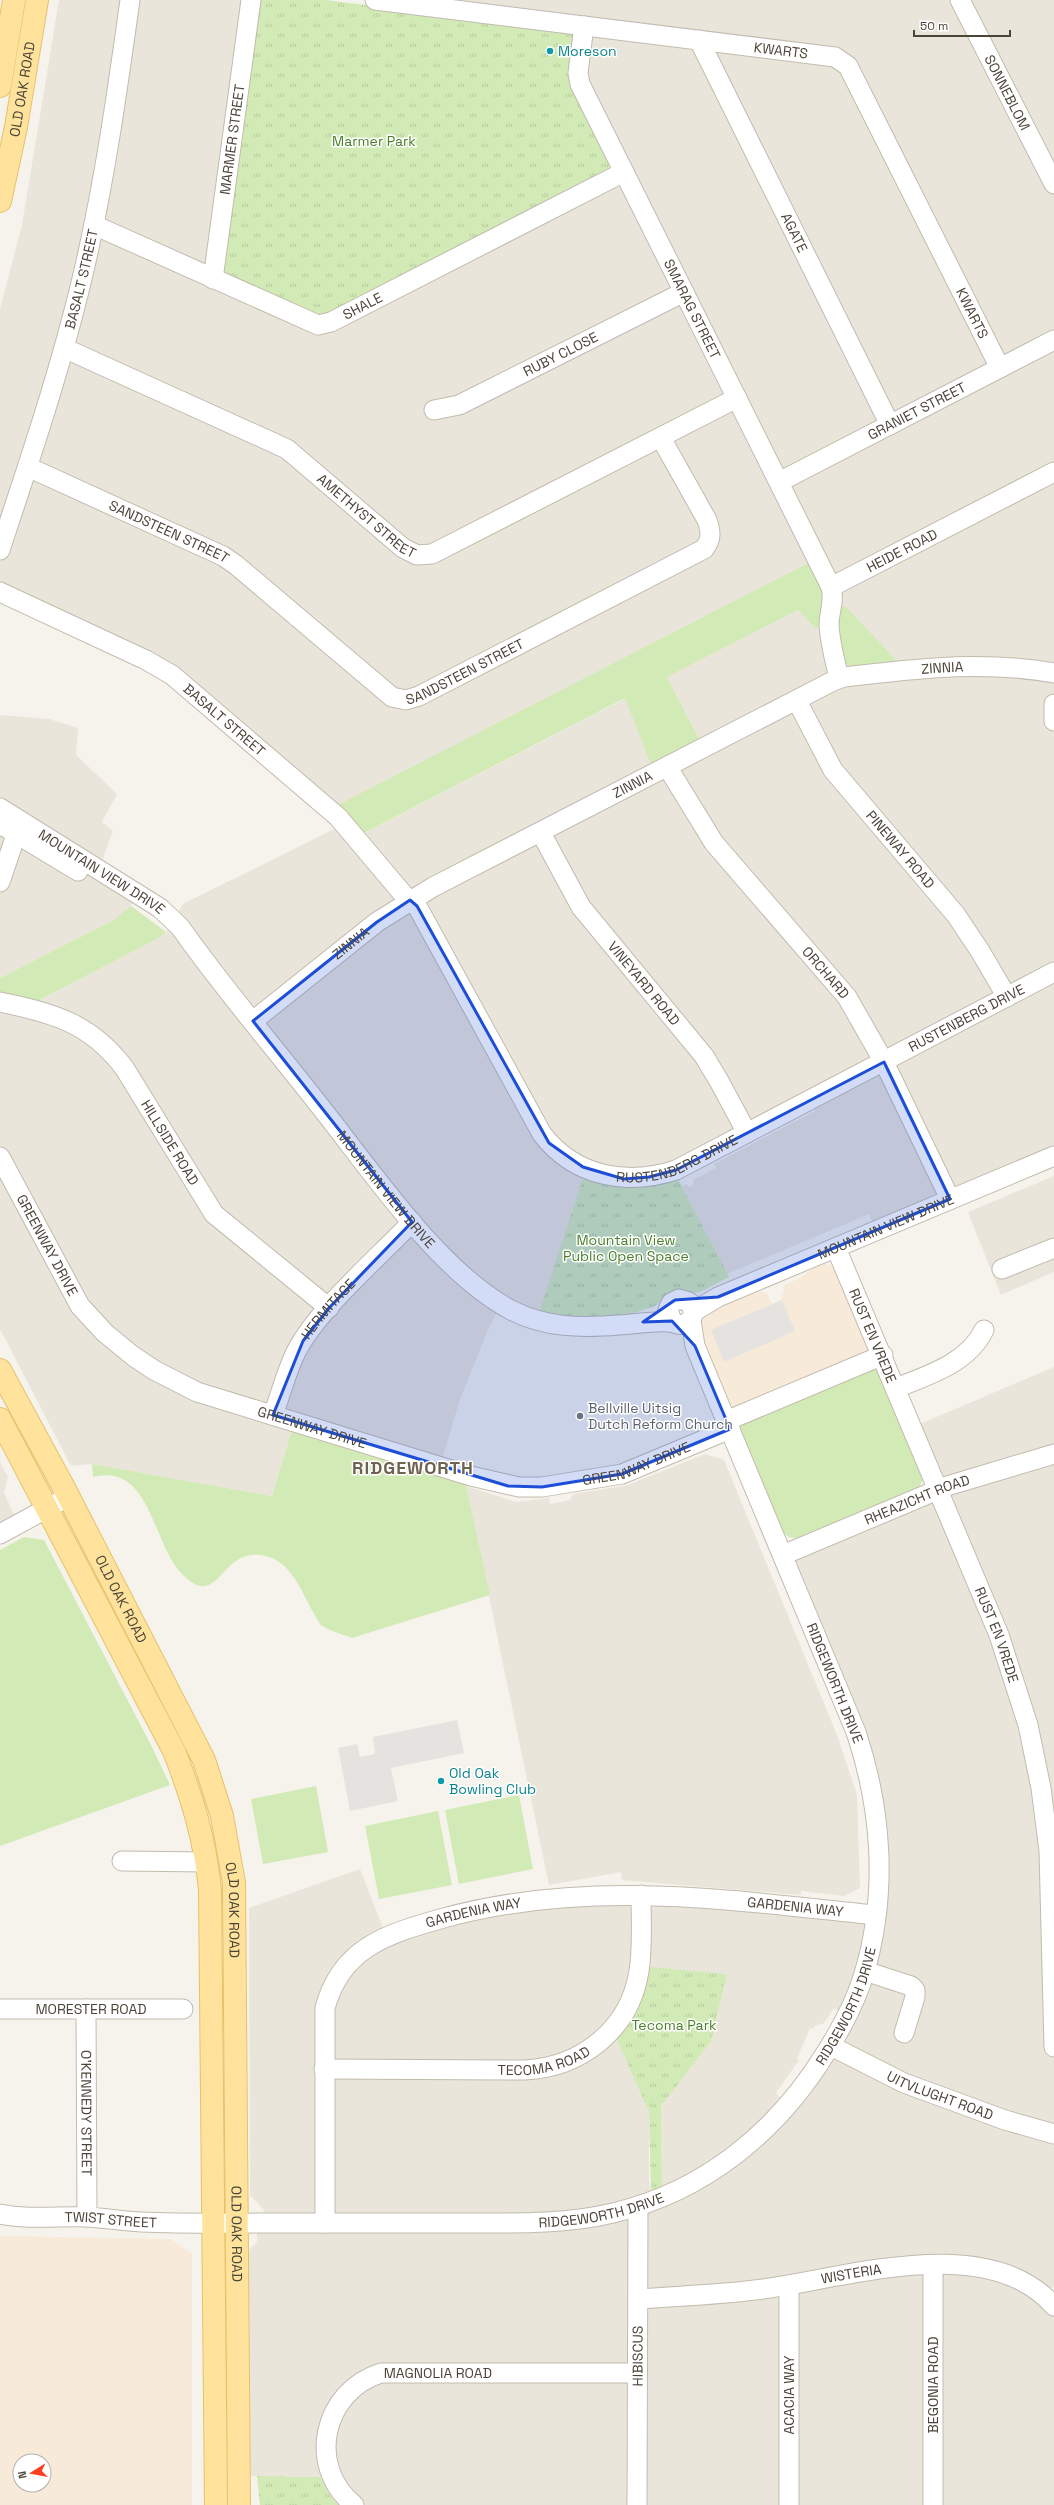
<svg xmlns="http://www.w3.org/2000/svg" width="1054" height="2505" viewBox="0 0 1054 2505" font-family="'Space Grotesk',sans-serif">
	<style>
		.residential { fill: #eae5da; fill-rule: evenodd }
		.commercial { fill: #f7ead8; fill-rule: evenodd }
		.grass { fill: #d2eab5 }
		.park { fill: url(#park-tufts) }
		.parking { fill: #e5e3e0 }
		.lines { fill: none; stroke-linecap: round; stroke-linejoin: round }
		.minor-casing { stroke: #c2bbae; stroke-width: 21 }
		.major-casing { stroke: #e6c16a; stroke-width: 24 }
		.minor { stroke: #fff; stroke-width: 19 }
		.major { stroke: #ffe39c; stroke-width: 22 }
		.marked { fill: #1d4ed8; fill-opacity: 0.2; stroke: #1d4ed8; stroke-width: 3; stroke-linejoin: round }
		.culture-dot { fill: #0f9aa8; stroke: #fff; stroke-width: 1.5 }
		.worship-dot { fill: #6b7280; stroke: #fff; stroke-width: 1.5 }
		.labels { text-anchor: middle; stroke-width: 3; stroke-linejoin: round; paint-order: stroke }
		.street-label { font-size: 14px; fill: #4b4439; stroke: #fff }
		.culture-label { font-size: 14px; fill: #0d838f; stroke: #fff; text-anchor: start }
		.park-label { font-size: 14px; fill: #4a7f2a; stroke: #fff }
		.worship-label { font-size: 14px; fill: #5b616d; stroke: #fff; text-anchor: start }
		.district-label { font-size: 18px; font-weight: bold; letter-spacing: 1px; fill: #6e6250; stroke: #fff }
	</style>
	<defs>
		<pattern id="park-tufts" width="24" height="20" patternUnits="userSpaceOnUse"><rect width="24" height="20" fill="#d2eab5"/><path d="M3 7l-1-3M5 7V3M7 7l1-3M15 17l-1-3M17 17v-4M19 17l1-3" fill="none" stroke="#b6ca9c"/></pattern>
	</defs>
	<rect width="100%" height="100%" fill="#f6f3ec"/>
	<path class="residential" d="M 59,0 L 252,0 L 213,278 L 624,171 L 580,83 L 584,25 L 377,0 L 1054,0 L 1054,1155 L 875,1229 L 869,1214 L 727,1274 L 682,1186 L 687,1184 L 689,1187 L 694,1185 L 693,1180 L 716,1168 L 714,1164 L 815,1111 L 809,1099 L 675,1169 L 539,1313 L 502,1304 L 490,1325 L 460,1399 L 440,1466 L 295,1421 L 272,1496 L 92,1464 L 71,1466 L 0,1329 L 0,1002 L 40,1004 L 41,999 L 157,939 L 166,932 L 183,904 L 344,824 L 357,837 L 626,698 L 655,774 L 704,749 L 667,677 L 798,610 L 816,629 L 830,625 L 839,679 L 893,672 L 832,606 L 818,558 L 330,810 L 172,674 L 0,591 L 0,309 L 22,225 Z
		M 0,715 L 49,719 L 78,728 L 76,755 L 117,794 L 102,822 L 113,831 L 103,858 L 97,867 L 0,809 Z
		M 0,823 L 134,902 L 124,914 L 114,920 L 0,978 Z
		M 1054,1176 L 1054,1272 L 1001,1295 L 968,1212 Z
		M 1054,1367 L 1054,2286 L 1049,2291 L 1054,2305 L 1054,2505 L 352,2505 L 332,2477 L 250,2476 L 249,2250 L 257,2242 L 257,2224 L 265,2224 L 264,2210 L 250,2195 L 249,1908 L 360,1869 L 387,1938 L 541,1900 L 876,1916 L 878,1820 L 784,1556 L 939,1491 L 913,1427 ZM 650,1968 L 727,1974 L 711,2042 L 661,2106 L 662,2187 L 653,2201 L 649,2183 L 649,2112 L 641,1997 ZM 834,2008 L 848,2017 L 789,2108 L 776,2093 L 799,2060 L 797,2059 L 810,2028 L 813,2029 L 816,2025 L 823,2024 Z
		M 705,1454 L 724,1460 L 837,1735 L 857,1795 L 860,1888 L 844,1896 L 801,1891 L 801,1895 L 622,1880 L 621,1872 L 549,1885 L 466,1486 L 516,1502 L 549,1498 L 550,1504 L 570,1500 L 573,1494 L 628,1485 Z
		M 0,1462 L 8,1477 L 4,1492 L 14,1515 L 0,1522 Z"/>
	<path class="commercial" d="M 825,1264 L 834,1266 L 872,1350 L 739,1409 L 729,1405 L 700,1337 L 700,1320 L 706,1312 L 757,1290 L 767,1293 L 772,1304 L 781,1300 L 785,1285 L 800,1278 L 816,1266 Z
		M 0,2236 L 171,2239 L 192,2254 L 192,2505 L 0,2505 ZM 20,2461 L 44,2461 L 44,2485 L 20,2485 Z"/>
	<path class="grass" d="M 812,561 L 825,587 L 822,628 L 816,629 L 798,610 L 667,677 L 701,743 L 652,767 L 625,698 L 362,834 L 336,806 Z
		M 839,606 L 846,607 L 895,659 L 893,665 L 850,667 C 835,658 838,622 839,606 Z
		M 131,906 L 166,932 L 157,939 L 41,999 L 40,1004 L 0,994 L 0,978 L 114,920 Z
		M 876,1366 L 923,1479 L 919,1488 L 799,1539 L 789,1537 L 780,1530 L 736,1425 Z
		M 293,1427 L 465,1481 L 490,1595 L 352,1638 C 343,1634 329,1631 321,1625 C 318,1622 316,1616 313,1612 C 302,1592 291,1562 266,1556 C 218,1545 221,1613 182,1574 C 152,1544 151,1462 93,1477 L 92,1464 L 272,1496 Z
		M 24,1537 L 44,1540 L 152,1747 L 170,1785 L 0,1846 L 0,1550 Z
		M 316,1786 L 328,1852 L 263,1864 L 251,1799 Z
		M 519,1795 L 533,1869 L 459,1884 L 445,1810 Z
		M 438,1811 L 452,1885 L 379,1899 L 365,1826 Z"/>
	<path class="park" d="M 259,0 L 326,0 L 569,31 L 574,38 L 611,164 L 606,172 L 321,317 L 229,278 L 224,272 L 221,263 Z
		M 584,1175 L 677,1177 L 729,1277 L 700,1292 L 669,1294 L 655,1306 L 625,1316 L 590,1320 L 539,1313 Z
		M 650,1967 L 727,1974 L 711,2042 L 661,2106 L 662,2187 L 651,2191 L 649,2112 L 616,2037 L 641,1997 Z
		M 257,2476 L 321,2477 L 329,2494 L 338,2505 L 260,2505 Z"/>
	<path class="parking" d="M 782,1300 L 795,1331 L 724,1362 L 711,1330 Z
		M 457,1720 L 464,1753 L 391,1768 L 398,1801 L 350,1811 L 338,1748 L 357,1744 L 360,1757 L 375,1754 L 373,1737 Z"/>
	<g class="lines">
		<g class="minor-casing">
			<g id="minor">
				<path id="s1" d="M 375,0 L 835,57 L 848,66 L 1000,368"/>
				<path id="s2" d="M 960,0 L 1054,184"/>
				<path id="s3" d="M 584,26 L 578,73 L 580,84 L 831,587"/>
				<path id="s4" d="M 699,40 L 890,425"/>
				<path id="s5" d="M 94,225 L 318,325 L 331,322 L 624,172"/>
				<path id="s6" d="M 213,279 L 251,0"/>
				<path id="s7" d="M 64,348 L 287,449 L 403,548 L 417,555 L 432,554 L 737,398"/>
				<path id="s8" d="M 434,410 L 459,405 L 684,292"/>
				<path id="s9" d="M 28,467 L 223,556 L 236,565 L 392,697 L 406,700 L 419,696 L 704,549 C 712,539 711,532 707,520 L 661,438"/>
				<path id="s10" d="M 779,482 L 1054,340"/>
				<path id="s11" d="M 0,550 C 32,453 65,356 87,257 C 106,172 118,86 130,0"/>
				<path id="s12" d="M 0,592 L 146,660 L 172,675 L 338,817 L 403,894 L 417,906 L 542,1134 C 575,1177 627,1186 676,1170 L 1054,972"/>
				<path id="s13" d="M 839,678 C 835,661 830,643 829,625 C 829,612 835,600 831,587 L 1054,472"/>
				<path id="s14" d="M 797,701 L 833,770 L 956,915 L 980,951 L 1007,997"/>
				<path d="M 1054,704 L 1054,721"/>
				<path id="s15" d="M 668,768 L 714,843 L 847,997 L 884,1062 L 950,1199"/>
				<path id="s16" d="M 0,808 L 160,908 L 180,927 C 223,988 273,1046 319,1105 C 371,1170 438,1271 511,1310 C 545,1328 582,1328 619,1325 C 636,1324 652,1321 669,1322 C 675,1322 679,1327 686,1323 C 695,1319 695,1309 689,1302 L 679,1299 L 671,1303 L 668,1310 L 672,1321"/>
				<path d="M 0,824 L 78,871"/>
				<path id="s17" d="M 541,833 L 581,907 L 704,1056 L 719,1081 L 747,1133"/>
				<path d="M 0,882 L 20,823"/>
				<path id="s18" d="M 0,1002 C 53,1013 91,1023 125,1069 L 214,1214 L 329,1308"/>
				<path id="s19" d="M 253,1021 L 377,922 L 433,887 L 833,681 L 844,677 C 916,669 981,660 1054,673"/>
				<path id="s20" d="M 0,1157 L 80,1306 L 105,1333 L 133,1356 L 154,1370 L 197,1392 L 471,1476 L 519,1487 L 542,1487 L 622,1474 L 730,1429"/>
				<path id="s21" d="M 836,1248 L 999,1635 L 1028,1725 L 1041,1788 L 1049,1851 L 1054,2047"/>
				<path d="M 1002,1269 L 1054,1248"/>
				<path id="s22" d="M 693,1312 L 718,1297 L 1054,1156"/>
				<path d="M 896,1388 C 929,1375 968,1363 984,1330"/>
				<path id="s23" d="M 273,1415 C 281,1394 286,1372 296,1352 C 318,1309 378,1258 412,1222"/>
				<path d="M 726,1421 L 883,1355"/>
				<path d="M 0,1534 L 68,1497"/>
				<path id="s24" d="M 783,1555 L 947,1486 L 1054,1454"/>
				<path d="M 122,1861 L 207,1862"/>
				<path d="M 865,1971 L 911,1986 L 915,1990 L 915,1997 L 904,2033"/>
				<path id="s25" d="M 0,2009 L 183,2009"/>
				<path id="s26" d="M 86,2009 L 87,2217"/>
				<path id="s27" d="M 831,2046 L 904,2083 L 1005,2120 L 1054,2134"/>
				<path id="s28" d="M 324,2069 L 525,2070 C 582,2067 630,2029 639,1971 C 643,1946 641,1920 641,1895"/>
				<path id="s29" d="M 0,2214 C 27,2220 58,2216 86,2217 C 104,2218 122,2221 141,2222 C 190,2224 239,2223 288,2223 C 345,2223 403,2223 460,2223 C 511,2223 563,2225 613,2213 C 706,2191 778,2131 827,2051 C 842,2027 856,2001 864,1974 C 888,1894 882,1810 856,1732 L 695,1346 L 691,1320"/>
				<path id="s30" d="M 325,2223 L 325,2008 C 341,1948 387,1934 440,1919 C 587,1878 727,1900 876,1915"/>
				<path d="M 933,2265 L 933,2505"/>
				<path id="s31" d="M 638,2299 C 677,2296 716,2295 755,2290 C 842,2280 986,2229 1054,2306"/>
				<path id="s32" d="M 354,2505 C 306,2466 323,2391 381,2373 L 637,2373"/>
				<path id="s33" d="M 637,2505 L 638,2206"/>
				<path d="M 789,2505 L 789,2285"/>
			</g>
		</g>
		<g class="major-casing">
			<g id="major">
				<path d="M 0,86 L 14,0"/>
				<path id="s34" d="M 0,201 L 16,127 L 37,0"/>
				<path id="s35" d="M 0,1370 L 63,1486 L 204,1760 L 222,1816 L 234,1883 L 239,2505"/>
				<path d="M 0,1419 L 174,1751 C 192,1797 205,1840 210,1889 L 216,2505"/>
			</g>
		</g>
		<use href="#minor" class="minor"/>
		<use href="#major" class="major"/>
	</g>
	<path class="marked" d="M 410,900 L 417,906 L 549,1143 L 583,1167 L 624,1179 L 649,1177 L 676,1170 L 884,1062 L 950,1199 L 718,1297 L 675,1300 L 643,1322 L 672,1321 L 695,1346 L 730,1429 L 622,1474 L 542,1487 L 508,1486 L 273,1415 L 303,1341 L 329,1308 L 412,1222 L 253,1021 L 377,922 Z"/>
	<g class="culture-dot">
		<circle cx="550" cy="51" r="4"/>
		<circle cx="441" cy="1781" r="4"/>
	</g>
	<circle class="worship-dot" cx="580" cy="1416" r="4"/>
	<g class="labels">
		<g class="street-label">
			<text dy="5" stroke="none"><textPath href="#s1" startOffset="409">KWARTS</textPath></text>
			<text dy="5" stroke="none"><textPath href="#s34" startOffset="114">OLD OAK ROAD</textPath></text>
			<text dy="5" stroke="none"><textPath href="#s2" startOffset="104">SONNEBLOM</textPath></text>
			<text dy="5" stroke="none"><textPath href="#s6" startOffset="141">MARMER STREET</textPath></text>
			<text dy="5" stroke="none"><textPath href="#s4" startOffset="215">AGATE</textPath></text>
			<text dy="5" stroke="none"><textPath href="#s11" startOffset="283">BASALT STREET</textPath></text>
			<text dy="5" stroke="none"><textPath href="#s5" startOffset="294">SHALE</textPath></text>
			<text dy="5" stroke="none"><textPath href="#s3" startOffset="310">SMARAG STREET</textPath></text>
			<text dy="5" stroke="none"><textPath href="#s1" startOffset="756">KWARTS</textPath></text>
			<text dy="5" stroke="none"><textPath href="#s8" startOffset="139">RUBY CLOSE</textPath></text>
			<text dy="5" stroke="none"><textPath href="#s10" startOffset="155">GRANIET STREET</textPath></text>
			<text dy="5" stroke="none"><textPath href="#s7" startOffset="349">AMETHYST STREET</textPath></text>
			<text dy="5" stroke="none"><textPath href="#s9" startOffset="155">SANDSTEEN STREET</textPath></text>
			<text dy="5" stroke="none"><textPath href="#s13" startOffset="172">HEIDE ROAD</textPath></text>
			<text dy="5" stroke="none"><textPath href="#s19" startOffset="785">ZINNIA</textPath></text>
			<text dy="5" stroke="none"><textPath href="#s9" startOffset="514">SANDSTEEN STREET</textPath></text>
			<text dy="5" stroke="none"><textPath href="#s12" startOffset="260">BASALT STREET</textPath></text>
			<text dy="5" stroke="none"><textPath href="#s19" startOffset="449">ZINNIA</textPath></text>
			<text dy="5" stroke="none"><textPath href="#s14" startOffset="182">PINEWAY ROAD</textPath></text>
			<text dy="5" stroke="none"><textPath href="#s16" startOffset="120">MOUNTAIN VIEW DRIVE</textPath></text>
			<text dy="5" stroke="none"><textPath href="#s19" startOffset="125">ZINNIA</textPath></text>
			<text dy="5" stroke="none"><textPath href="#s15" startOffset="259">ORCHARD</textPath></text>
			<text dy="5" stroke="none"><textPath href="#s17" startOffset="183">VINEYARD ROAD</textPath></text>
			<text dy="5" stroke="none"><textPath href="#s12" startOffset="1265">RUSTENBERG DRIVE</textPath></text>
			<text dy="5" stroke="none"><textPath href="#s18" startOffset="232">HILLSIDE ROAD</textPath></text>
			<text dy="5" stroke="none"><textPath href="#s12" startOffset="941">RUSTENBERG DRIVE</textPath></text>
			<text dy="5" stroke="none"><textPath href="#s16" startOffset="550">MOUNTAIN VIEW DRIVE</textPath></text>
			<text dy="5" stroke="none"><textPath href="#s22" startOffset="211">MOUNTAIN VIEW DRIVE</textPath></text>
			<text dy="5" stroke="none"><textPath href="#s20" startOffset="100">GREENWAY DRIVE</textPath></text>
			<text dy="5" stroke="none"><textPath href="#s23" startOffset="121">HERMITAGE</textPath></text>
			<text dy="5" stroke="none"><textPath href="#s21" startOffset="95">RUST EN VREDE</textPath></text>
			<text dy="5" stroke="none"><textPath href="#s20" startOffset="436">GREENWAY DRIVE</textPath></text>
			<text dy="5" stroke="none"><textPath href="#s20" startOffset="772">GREENWAY DRIVE</textPath></text>
			<text dy="5" stroke="none"><textPath href="#s24" startOffset="145">RHEAZICHT ROAD</textPath></text>
			<text dy="5" stroke="none"><textPath href="#s35" startOffset="259">OLD OAK ROAD</textPath></text>
			<text dy="5" stroke="none"><textPath href="#s21" startOffset="419">RUST EN VREDE</textPath></text>
			<text transform="translate(835 1683) rotate(68)" y="5">RIDGEWORTH DRIVE</text>
			<text dy="5" stroke="none"><textPath href="#s30" startOffset="727">GARDENIA WAY</textPath></text>
			<text dy="5" stroke="none"><textPath href="#s35" startOffset="594">OLD OAK ROAD</textPath></text>
			<text dy="5" stroke="none"><textPath href="#s30" startOffset="403">GARDENIA WAY</textPath></text>
			<text dy="5" stroke="none"><textPath href="#s29" startOffset="939">RIDGEWORTH DRIVE</textPath></text>
			<text dy="5" stroke="none"><textPath href="#s25" startOffset="91">MORESTER ROAD</textPath></text>
			<text dy="5" stroke="none"><textPath href="#s28" startOffset="221">TECOMA ROAD</textPath></text>
			<text dy="5" stroke="none"><textPath href="#s27" startOffset="120">UITVLUGHT ROAD</textPath></text>
			<text dy="5" stroke="none"><textPath href="#s26" startOffset="104">O'KENNEDY STREET</textPath></text>
			<text dy="5" stroke="none"><textPath href="#s29" startOffset="603">RIDGEWORTH DRIVE</textPath></text>
			<text dy="5" stroke="none"><textPath href="#s29" startOffset="111">TWIST STREET</textPath></text>
			<text dy="5" stroke="none"><textPath href="#s35" startOffset="918">OLD OAK ROAD</textPath></text>
			<text dy="5" stroke="none"><textPath href="#s31" startOffset="215">WISTERIA</textPath></text>
			<text dy="5" stroke="none"><textPath href="#s33" startOffset="149">HIBISCUS</textPath></text>
			<text dy="5" stroke="none"><textPath href="#s32" startOffset="222">MAGNOLIA ROAD</textPath></text>
			<text transform="translate(933 2385) rotate(-90)" y="5">BEGONIA ROAD</text>
			<text transform="translate(789 2395) rotate(-90)" y="5">ACACIA WAY</text>
		</g>
		<g class="culture-label">
			<text x="558" y="56">Moreson</text>
			<text x="449" y="1778">Old Oak<tspan x="449" dy="16">Bowling Club</tspan></text>
		</g>
		<g class="park-label">
			<text x="374" y="146">Marmer Park</text>
			<text x="626" y="1245">Mountain View<tspan x="626" dy="16">Public Open Space</tspan></text>
			<text x="674" y="2030">Tecoma Park</text>
		</g>
		<g class="worship-label">
			<text x="588" y="1413">Bellville Uitsig<tspan x="588" dy="16">Dutch Reform Church</tspan></text>
		</g>
		<g class="district-label">
			<text x="413" y="1474">RIDGEWORTH</text>
		</g>
	</g>
	<g transform="translate(32 2473) rotate(259)"><circle r="19" fill="#ffffff" stroke="#b7b4b0"/>
	<path d="M0-3L7 15L0 10L-7 15Z" fill="#fc3f1d"/>
	<text y="-6" font-size="11" font-weight="bold" text-anchor="middle" fill="#4b4439">N</text>
	</g>
	<path d="M914 30v6h96v-6" fill="none" stroke="#4b4439" stroke-width="2"/>
	<text x="920" y="30" font-size="12" fill="#4b4439" stroke="#ffffff" stroke-width="3" paint-order="stroke">50 m</text>
</svg>
